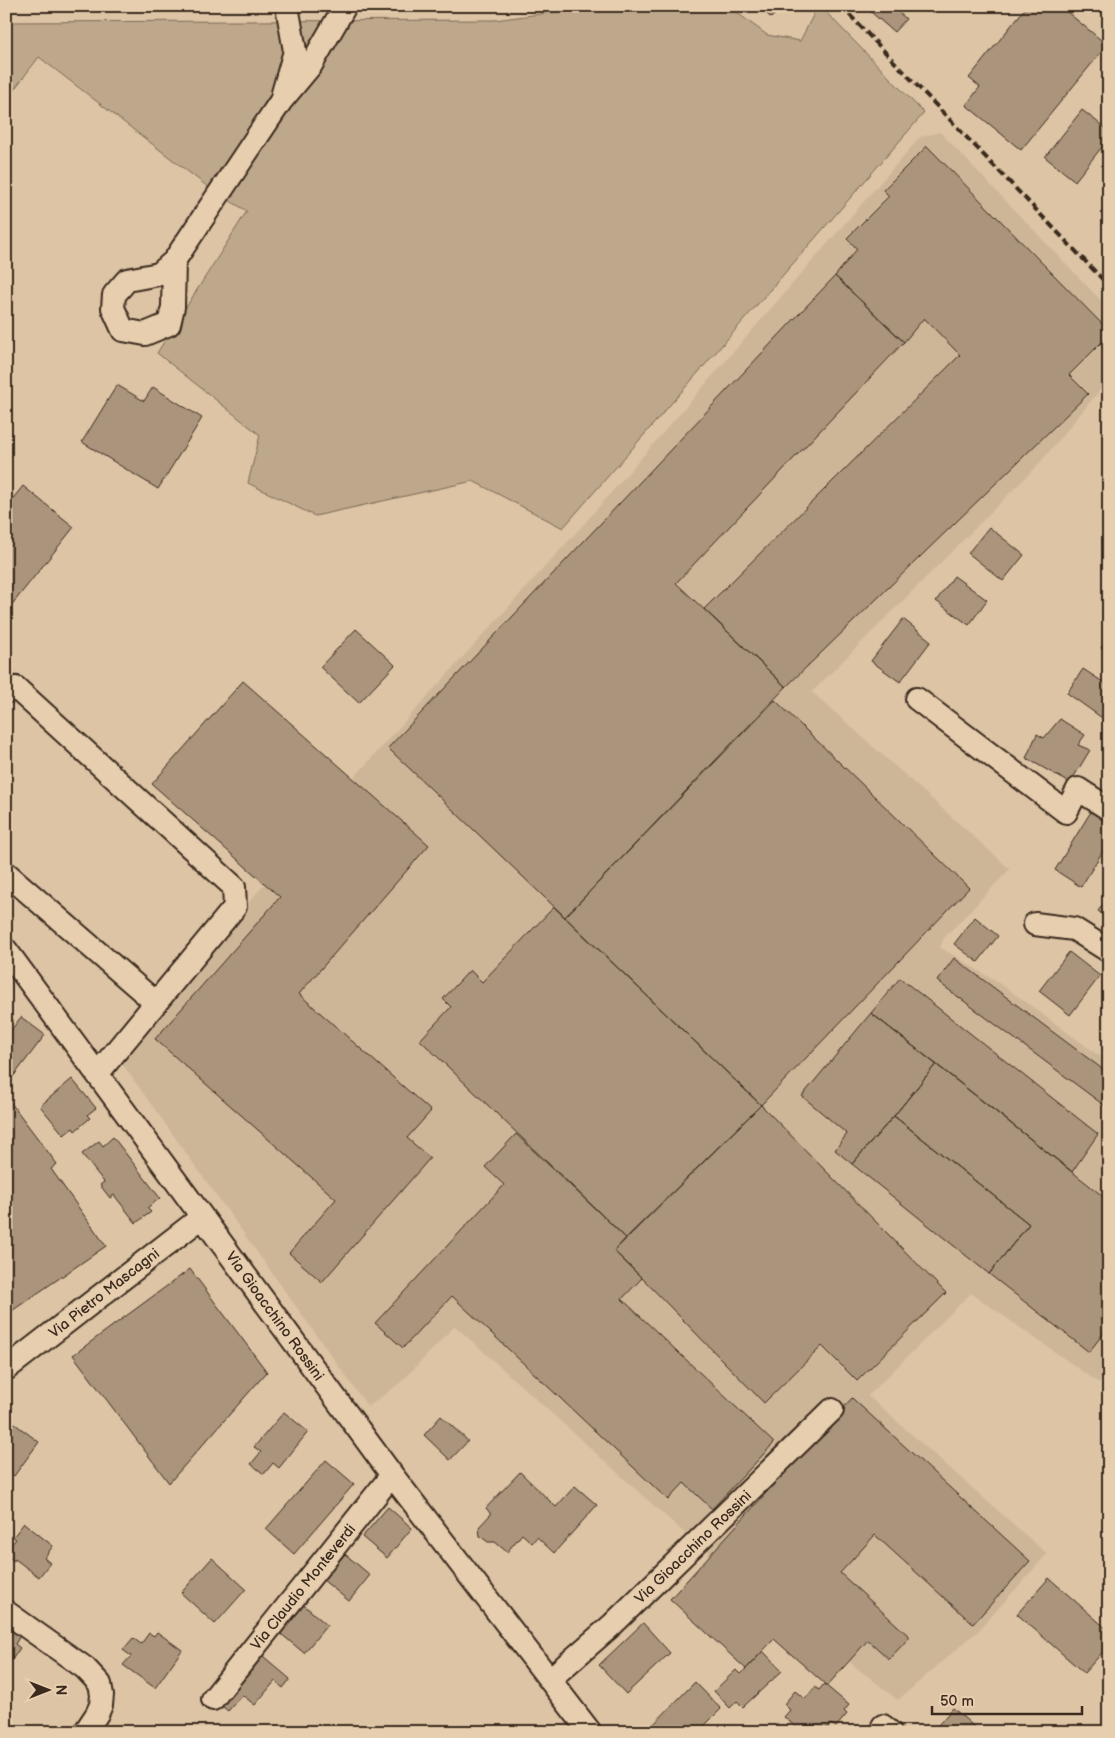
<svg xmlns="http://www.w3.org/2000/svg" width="1115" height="1738" viewBox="0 0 1115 1738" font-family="'Balsamiq Sans',sans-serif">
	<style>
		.built { fill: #cdb698 }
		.green { fill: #bea88c; stroke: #7c6955 }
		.building { fill: #aa947b; stroke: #3b2a1e }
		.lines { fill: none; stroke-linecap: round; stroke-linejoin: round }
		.minor-casing { stroke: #3b2a1e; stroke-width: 26 }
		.minor { stroke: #e6ceae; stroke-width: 22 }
		.rail { stroke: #3b2a1e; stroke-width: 4; stroke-dasharray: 8 4; stroke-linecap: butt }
		.labels { text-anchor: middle; stroke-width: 4; stroke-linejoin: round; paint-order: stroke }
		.street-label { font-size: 15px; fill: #3b2a1e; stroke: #e6ceae }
	</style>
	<rect width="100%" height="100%" fill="#dcc4a5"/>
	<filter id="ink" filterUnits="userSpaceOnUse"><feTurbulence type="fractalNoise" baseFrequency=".02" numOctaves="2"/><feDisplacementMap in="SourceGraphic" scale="10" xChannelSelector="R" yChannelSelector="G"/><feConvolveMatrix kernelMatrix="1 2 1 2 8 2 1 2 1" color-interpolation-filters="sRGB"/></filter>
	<g filter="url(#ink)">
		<path class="built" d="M 940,132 L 1109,309 L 1109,379 L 1038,465 L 812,692 L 1010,869 L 944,938 L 940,947 L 1008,989 L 1109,1063 L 1109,1370 L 1099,1383 L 971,1293 L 868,1396 L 1047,1554 L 980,1629 L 898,1700 L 681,1530 L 455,1326 L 401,1382 L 368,1407 L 118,1058 L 358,773 L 583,525 L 920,137 Z"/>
		<path class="green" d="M 583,6 L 728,6 L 767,35 L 800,41 L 818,6 L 820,6 L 924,113 L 563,528 L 473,481 L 315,516 L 248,483 L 260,435 L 157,353 L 247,211 L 212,190 L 39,57 L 6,100 L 6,22 L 495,20 L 570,10 Z"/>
		<path class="building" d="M 759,6 L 783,6 L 771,18 Z
			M 864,6 L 895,6 L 894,8 L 906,19 L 894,32 Z
			M 1027,6 L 1060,6 L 1107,45 L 1021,150 L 966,105 L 980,87 L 969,78 Z
			M 1082,110 L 1109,131 L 1109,138 L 1075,181 L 1045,157 Z
			M 927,146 L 1109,331 L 1109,335 L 1069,375 L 1088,394 L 786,687 L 704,609 L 960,355 L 924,318 L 904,342 L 835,276 L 857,249 L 847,238 L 889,196 L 883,190 Z
			M 835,276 L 904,342 L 676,583 L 786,687 L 565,917 L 388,748 Z
			M 117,385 L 144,401 L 153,387 L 202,418 L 158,489 L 82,442 Z
			M 23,486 L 74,527 L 6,612 L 6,507 Z
			M 989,527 L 1024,555 L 1003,581 L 968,553 Z
			M 954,576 L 987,600 L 969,625 L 936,601 Z
			M 903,619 L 931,641 L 900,682 L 871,661 Z
			M 356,629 L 395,665 L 359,703 L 320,667 Z
			M 1109,636 L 1109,654 L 1101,648 Z
			M 1083,669 L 1109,686 L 1109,715 L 1105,720 L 1067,693 Z
			M 243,681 L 429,845 L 299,994 L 431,1111 L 407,1138 L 430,1158 L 322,1282 L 289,1253 L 336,1199 L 155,1039 L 280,897 L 152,784 Z
			M 775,700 L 969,888 L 761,1105 L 565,917 Z
			M 1060,719 L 1085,735 L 1078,745 L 1090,750 L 1070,783 L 1026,758 L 1037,734 L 1044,738 Z
			M 1092,810 L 1109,820 L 1109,841 L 1081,887 L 1055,870 Z
			M 1109,897 L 1109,919 L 1098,911 Z
			M 554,907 L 761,1105 L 626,1238 L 420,1040 L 451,1007 L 443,999 L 470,970 L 482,982 Z
			M 975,917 L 998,936 L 978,962 L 954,944 Z
			M 1069,952 L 1100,976 L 1070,1015 L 1039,991 Z
			M 954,958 L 1109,1074 L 1109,1109 L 937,981 Z
			M 900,978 L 1098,1134 L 1072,1172 L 871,1013 Z
			M 871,1013 L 936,1064 L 894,1116 L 852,1164 L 835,1150 L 847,1134 L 802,1096 Z
			M 21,1017 L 45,1035 L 6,1086 L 6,1037 Z
			M 936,1064 L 1109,1201 L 1109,1326 L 1089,1352 L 989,1274 L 1029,1224 L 894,1116 Z
			M 72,1079 L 96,1108 L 87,1115 L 90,1118 L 75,1131 L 73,1128 L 64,1135 L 40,1106 Z
			M 8,1099 L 57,1164 L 51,1169 L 106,1246 L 6,1315 L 6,1100 Z
			M 761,1105 L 946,1293 L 857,1381 L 822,1346 L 764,1403 L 642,1278 L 614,1251 Z
			M 894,1116 L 1029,1224 L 989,1274 L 852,1164 Z
			M 516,1134 L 626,1238 L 614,1251 L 642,1278 L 622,1299 L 774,1443 L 712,1509 L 684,1483 L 668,1500 L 452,1296 L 403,1348 L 375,1323 L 504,1185 L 485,1167 Z
			M 113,1137 L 160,1198 L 147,1208 L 151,1212 L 136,1223 L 114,1195 L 110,1198 L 100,1185 L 104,1182 L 82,1154 L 99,1141 L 103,1146 Z
			M 190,1269 L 267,1372 L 169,1483 L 73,1355 Z
			M 852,1398 L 1030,1561 L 973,1624 L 875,1535 L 840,1573 L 910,1637 L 889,1659 L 868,1640 L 827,1686 L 774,1639 L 746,1669 L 670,1599 Z
			M 284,1412 L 308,1432 L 279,1468 L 273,1463 L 264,1474 L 251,1464 L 261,1452 L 254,1447 Z
			M 441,1416 L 468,1441 L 450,1460 L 424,1435 Z
			M 7,1418 L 39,1442 L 14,1476 L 6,1471 Z
			M 326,1460 L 354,1484 L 294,1554 L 266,1529 Z
			M 520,1472 L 556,1507 L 575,1486 L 597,1505 L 554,1553 L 537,1537 L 532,1543 L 522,1534 L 507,1552 L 495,1542 L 488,1542 L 480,1536 L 479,1527 L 491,1514 L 486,1508 Z
			M 388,1507 L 412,1528 L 387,1558 L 362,1537 Z
			M 24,1523 L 53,1546 L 44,1558 L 50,1563 L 39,1577 L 15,1559 L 14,1561 L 6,1555 L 6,1551 L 16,1539 L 13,1537 Z
			M 345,1554 L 370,1575 L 349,1601 L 323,1580 Z
			M 212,1558 L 246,1589 L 215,1624 L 181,1593 Z
			M 1049,1578 L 1109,1631 L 1109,1645 L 1084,1673 L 1017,1614 Z
			M 298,1600 L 327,1625 L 304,1653 L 274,1628 Z
			M 6,1619 L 23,1631 L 15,1644 L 20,1648 L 9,1664 L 6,1663 Z
			M 643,1623 L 670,1653 L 626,1694 L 599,1665 Z
			M 157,1632 L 182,1650 L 155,1688 L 123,1665 L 131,1656 L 123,1650 L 133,1638 L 141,1644 L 149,1633 L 154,1636 Z
			M 257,1651 L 290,1679 L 283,1688 L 275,1681 L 255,1705 L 242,1695 L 228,1711 L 218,1703 Z
			M 763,1651 L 782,1671 L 743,1707 L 737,1701 L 730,1708 L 714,1691 L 736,1670 L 740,1674 L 746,1669 Z
			M 695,1682 L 721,1709 L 698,1732 L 646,1732 Z
			M 824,1684 L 849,1705 L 844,1711 L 847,1714 L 836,1727 L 831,1724 L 824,1732 L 816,1732 L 808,1725 L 802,1732 L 784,1717 L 790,1710 L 784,1704 L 795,1691 L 805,1699 L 815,1687 L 819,1690 Z
			M 6,1705 L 13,1710 L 6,1719 Z
			M 953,1708 L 980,1732 L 932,1732 Z
			M 808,1725 L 816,1732 L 803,1732 Z"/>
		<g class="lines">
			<g class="minor-casing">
				<path id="minor" d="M 283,93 L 295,51 L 287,6
					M 174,261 L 173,307 L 169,324 L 145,334 L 123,330 L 113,308 L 114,295 L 127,280 L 159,274 L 174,261 L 281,101 L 311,65 L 345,6
					M 6,692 L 16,688 L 234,887 L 235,907 L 98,1073
					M 917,699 L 1066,812 L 1078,789 L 1109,809
					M 6,873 L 156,1003
					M 1035,924 L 1074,929 L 1109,951
					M 6,950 L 392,1475 L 590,1732
					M 6,1369 L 202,1217
					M 6,1612 L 85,1668 L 100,1684 L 102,1695 L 101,1705 L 97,1714 L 85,1732
					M 550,1679 L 612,1625 L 832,1410
					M 213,1699 L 392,1475
					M 883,1726 L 890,1732"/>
			</g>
			<use href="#minor" class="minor"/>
			<path class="rail" d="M 841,6 L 1109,286"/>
		</g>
	</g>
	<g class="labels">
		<g class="street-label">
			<text transform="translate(104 1293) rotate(-38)" y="5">Via Pietro Mascagni</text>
			<text transform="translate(275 1316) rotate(54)" y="5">Via Gioacchino Rossini</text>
			<text transform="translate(693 1547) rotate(-44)" y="5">Via Gioacchino Rossini</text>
			<text transform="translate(303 1587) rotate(-51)" y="5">Via Claudio Monteverdi</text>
		</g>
	</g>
	<rect width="1115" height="1738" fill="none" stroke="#e6ceae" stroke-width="25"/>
	<rect x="12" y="12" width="1090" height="1713" fill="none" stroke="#3b2a1e" stroke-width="2" filter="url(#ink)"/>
	<g transform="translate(48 1690) rotate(90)" stroke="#e6ceae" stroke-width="4" paint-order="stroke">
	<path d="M0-4L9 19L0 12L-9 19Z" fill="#3b2a1e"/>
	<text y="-8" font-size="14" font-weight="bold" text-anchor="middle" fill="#3b2a1e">N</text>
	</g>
	<path d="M932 1706v8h150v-8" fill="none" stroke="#3b2a1e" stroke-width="2.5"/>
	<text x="940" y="1706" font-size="15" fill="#3b2a1e" stroke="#e6ceae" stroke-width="4" paint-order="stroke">50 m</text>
</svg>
